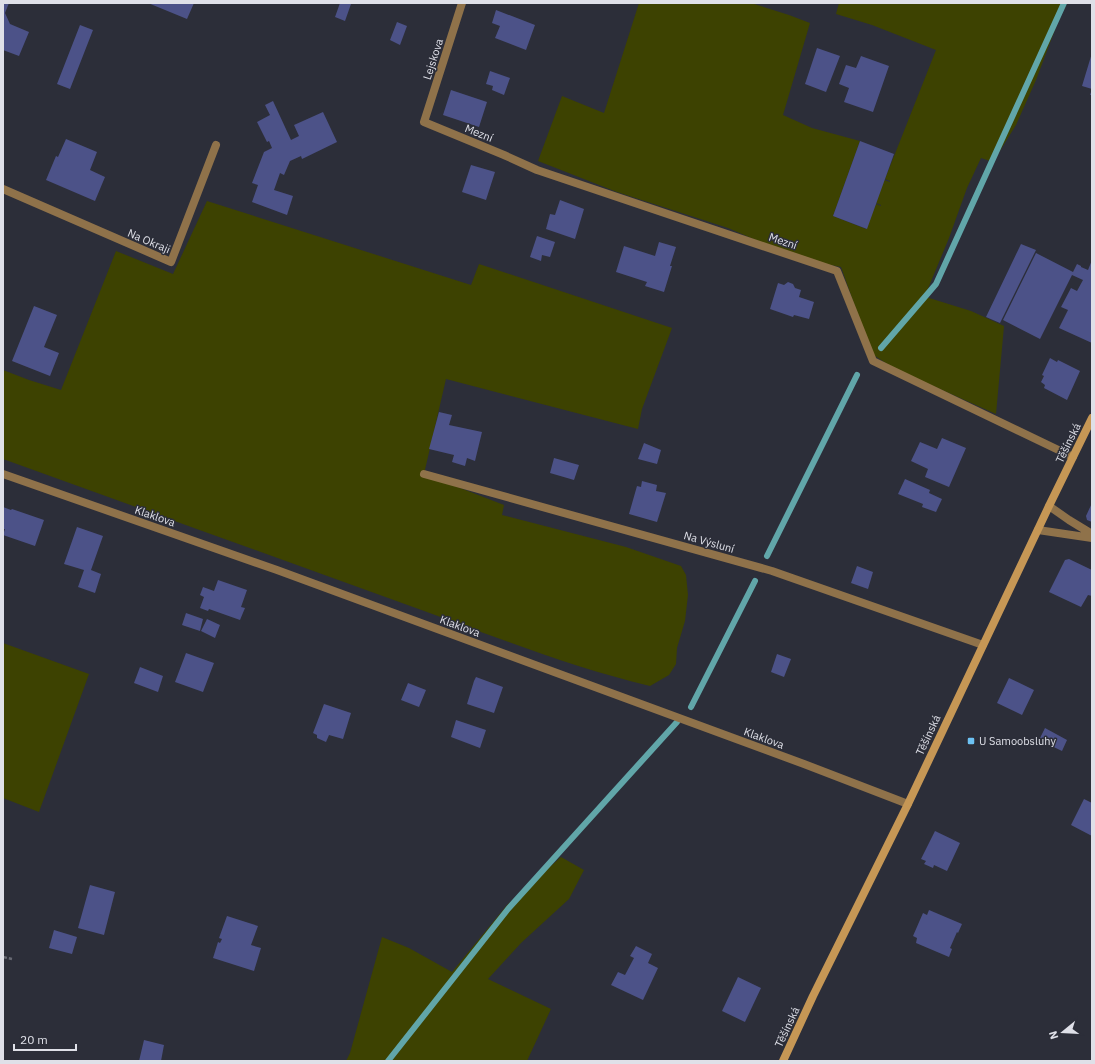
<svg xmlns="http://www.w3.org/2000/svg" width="1095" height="1064" viewBox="0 0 1095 1064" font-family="'IBM Plex Sans',sans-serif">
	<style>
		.green { fill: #3d4201 }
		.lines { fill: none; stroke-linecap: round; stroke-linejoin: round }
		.stream { stroke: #61a6a9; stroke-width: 6 }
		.building { fill: #4c5288 }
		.path { stroke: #676973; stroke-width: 2.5; stroke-dasharray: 4 2; stroke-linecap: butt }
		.service { stroke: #8f724a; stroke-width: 8 }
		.minor { stroke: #8f724a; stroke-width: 8 }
		.secondary { stroke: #c69755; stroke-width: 8 }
		.poi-dot { fill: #6dc2f3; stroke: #2c2e39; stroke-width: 1.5 }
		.labels { text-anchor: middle; stroke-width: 3; stroke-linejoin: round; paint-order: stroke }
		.street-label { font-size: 11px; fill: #dfe0e8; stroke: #2c2e39 }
		.poi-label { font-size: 11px; fill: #dfe0e8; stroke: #2c2e39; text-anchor: start }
	</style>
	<rect width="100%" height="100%" fill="#2c2e39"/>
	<path class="green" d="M 639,3 L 751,3 L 789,15 L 810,23 L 783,115 L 812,128 L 860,141 L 833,216 L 866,229 L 876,204 L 881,206 L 881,205 L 876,203 L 884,180 L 890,182 L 890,181 L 885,179 L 936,50 L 872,25 L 836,14 L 839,3 L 1065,3 L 1036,80 L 1016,125 L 993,162 L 981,158 L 967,188 L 949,238 L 927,291 L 926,297 L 971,311 L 1004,326 L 996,414 L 895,369 L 872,354 L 841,267 L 800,259 L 728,228 L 617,192 L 538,161 L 562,96 L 604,113 Z
		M 207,201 L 471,285 L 479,264 L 672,328 L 642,409 L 638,429 L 446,379 L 424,474 L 504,505 L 502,515 L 626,547 L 681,566 L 686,575 L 688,595 L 685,621 L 677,648 L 676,664 L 669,675 L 650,686 C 565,666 484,632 402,603 C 269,555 136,507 3,459 L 3,370 L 29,380 L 61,390 L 116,251 L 173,274 Z
		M 3,643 L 89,674 L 39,812 L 3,798 Z
		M 561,857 L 584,870 L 569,899 L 521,943 L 488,979 L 551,1009 L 527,1061 L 346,1061 L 350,1053 L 382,937 L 409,948 L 452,972 L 507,905 Z"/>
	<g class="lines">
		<path class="stream" d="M 881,348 L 936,284 L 1064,3
			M 767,556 L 857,375
			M 691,707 L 755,581
			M 388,1061 L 508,909 L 677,722"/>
	</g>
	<path class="building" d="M 3,3 L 9,3 L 5,13 L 10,24 L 29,32 L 19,56 L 3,50 Z
		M 148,3 L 194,3 L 187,19 Z
		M 340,3 L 348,3 L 351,4 L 345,21 L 335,17 Z
		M 496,10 L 535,25 L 526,50 L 495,38 L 500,26 L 492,23 Z
		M 397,22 L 407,26 L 400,45 L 390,40 Z
		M 80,25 L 93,30 L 70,89 L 57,84 Z
		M 817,48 L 840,56 L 826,92 L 805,84 Z
		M 1092,53 L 1092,95 L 1090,95 L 1092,89 L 1082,86 Z
		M 861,56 L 889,66 L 873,112 L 844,102 L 849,88 L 839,84 L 846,65 L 856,68 Z
		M 490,71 L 510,78 L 504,95 L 492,90 L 493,86 L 486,84 Z
		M 451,90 L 487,102 L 479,127 L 443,115 Z
		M 273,101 L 291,140 L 299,136 L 294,125 L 323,112 L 337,142 L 302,159 L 301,156 L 290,161 L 284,175 L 280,173 L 274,190 L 293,196 L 287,215 L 252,202 L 258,185 L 252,183 L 264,152 L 272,148 L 269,141 L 267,142 L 257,122 L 270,115 L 265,105 Z
		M 66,139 L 97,152 L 90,170 L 105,177 L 95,201 L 46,180 L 56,156 L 58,157 Z
		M 860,141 L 894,154 L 867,229 L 833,216 Z
		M 471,165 L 495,172 L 486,200 L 462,192 Z
		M 560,200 L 584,209 L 575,239 L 546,229 L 550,214 L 555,215 Z
		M 537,236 L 555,242 L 550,257 L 542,255 L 541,261 L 530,257 Z
		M 659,242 L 676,247 L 670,266 L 672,266 L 664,292 L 645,286 L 647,282 L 616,272 L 624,246 L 655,256 Z
		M 1021,244 L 1036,250 L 1000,323 L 986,317 Z
		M 1036,253 L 1073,272 L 1077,264 L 1081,266 L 1081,267 L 1088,270 L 1092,260 L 1092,343 L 1059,328 L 1068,310 L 1061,307 L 1071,288 L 1077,291 L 1083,280 L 1072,275 L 1040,339 L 1003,320 Z
		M 788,282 L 793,284 L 795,288 L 801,290 L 799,297 L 814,302 L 809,319 L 794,315 L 793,317 L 770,309 L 778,283 L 784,285 Z
		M 34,306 L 57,315 L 44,347 L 59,353 L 50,376 L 12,361 Z
		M 1050,358 L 1057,362 L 1058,360 L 1080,371 L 1067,400 L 1044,388 L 1045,385 L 1041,382 L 1044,376 L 1042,375 Z
		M 439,412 L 452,415 L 449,425 L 482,432 L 475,461 L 467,458 L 465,466 L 452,462 L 454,455 L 429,449 Z
		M 942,438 L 966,448 L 949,487 L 925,477 L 928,469 L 911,461 L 920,442 L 937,449 Z
		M 644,443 L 661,450 L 657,464 L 638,459 Z
		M 554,458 L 579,465 L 574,480 L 550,473 Z
		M 905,479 L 930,490 L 929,493 L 942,499 L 936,512 L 922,507 L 923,504 L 898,494 Z
		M 642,481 L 657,485 L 656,491 L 666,493 L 657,522 L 629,514 L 637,486 L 641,487 Z
		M 1092,503 L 1092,522 L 1087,520 L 1086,516 Z
		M 3,507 L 11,510 L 12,509 L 44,520 L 35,546 L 3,535 L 5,529 L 3,529 Z
		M 77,527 L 103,536 L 91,570 L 101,574 L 95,593 L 78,587 L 84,570 L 64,564 Z
		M 1069,559 L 1092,570 L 1092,596 L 1088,595 L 1081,607 L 1049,592 L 1065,560 Z
		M 857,566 L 873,572 L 868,589 L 851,583 Z
		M 218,580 L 247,590 L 241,607 L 245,608 L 240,620 L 209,609 L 208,611 L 200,608 L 204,597 L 200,595 L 203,587 L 214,591 Z
		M 186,613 L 203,619 L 200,631 L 182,625 Z
		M 207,619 L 220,625 L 215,638 L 201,631 Z
		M 186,653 L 214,663 L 203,692 L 175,682 Z
		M 777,654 L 791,659 L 784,677 L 771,672 Z
		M 140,667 L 163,676 L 158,692 L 134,683 Z
		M 476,677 L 503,687 L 494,713 L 467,704 L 474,681 Z
		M 1009,678 L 1034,690 L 1022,715 L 997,703 Z
		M 408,683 L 426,690 L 419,707 L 401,700 Z
		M 324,704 L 351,713 L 343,739 L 329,735 L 326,742 L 317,738 L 317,735 L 313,733 Z
		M 456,720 L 486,730 L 480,748 L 451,737 Z
		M 1045,728 L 1067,740 L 1062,751 L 1039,740 Z
		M 1084,799 L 1092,803 L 1092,836 L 1071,825 Z
		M 935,831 L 960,843 L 947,871 L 934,865 L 933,868 L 924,864 L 926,861 L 921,859 Z
		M 90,885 L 115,892 L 104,935 L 78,928 Z
		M 929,910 L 962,924 L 958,933 L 957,932 L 950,948 L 952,949 L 949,957 L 916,943 L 917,938 L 913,936 L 923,913 L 927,915 Z
		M 227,916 L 258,926 L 251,945 L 261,948 L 254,971 L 213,958 L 218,942 L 220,943 L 222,939 L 219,938 Z
		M 54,930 L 77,937 L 72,954 L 49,948 Z
		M 636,946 L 652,954 L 648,963 L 658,968 L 643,1000 L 611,985 L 618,972 L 625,975 L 634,958 L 630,956 Z
		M 738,977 L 761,988 L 745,1022 L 722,1011 Z
		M 144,1040 L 164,1045 L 161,1061 L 139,1061 Z"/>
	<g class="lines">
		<path class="path" d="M 3,957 L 12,959"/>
		<path class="service" d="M 424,474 L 772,571 L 983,645"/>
		<path class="minor" d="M 462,3 L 424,122 L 504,155 L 537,170 L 837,271 L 873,361 L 1073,457
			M 3,189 L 171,262 L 216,145
			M 3,474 L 277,570 L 804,764 L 908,804
			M 1049,506 L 1069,520 L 1092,534
			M 1038,530 L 1092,538"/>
		<path class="secondary" d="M 783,1061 L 813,996 L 908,804 L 1049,506 L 1092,418"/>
	</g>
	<rect class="poi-dot" x="967" y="737" width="8" height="8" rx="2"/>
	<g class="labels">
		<g class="street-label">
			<text transform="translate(433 59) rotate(-72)" y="4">Lejskova</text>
			<text transform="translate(479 133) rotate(22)" y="4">Mezní</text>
			<text transform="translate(149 241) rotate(23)" y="4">Na Okraji</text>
			<text transform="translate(783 241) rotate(19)" y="4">Mezní</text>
			<text transform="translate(1068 443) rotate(-64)" y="4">Těšínská</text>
			<text transform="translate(155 516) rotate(19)" y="4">Klaklova</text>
			<text transform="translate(709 542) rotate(16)" y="4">Na Výsluní</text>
			<text transform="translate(460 626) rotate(20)" y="4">Klaklova</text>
			<text transform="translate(928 735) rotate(-65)" y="4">Těšínská</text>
			<text transform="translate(764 738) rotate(20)" y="4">Klaklova</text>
			<text transform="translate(787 1027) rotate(-65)" y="4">Těšínská</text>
		</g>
		<g class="poi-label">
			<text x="979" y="745">U Samoobsluhy</text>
		</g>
	</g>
	<rect width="1095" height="1064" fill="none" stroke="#dfe0e8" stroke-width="8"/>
	<g transform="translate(1063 1032) rotate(252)" stroke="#2c2e39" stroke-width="3" paint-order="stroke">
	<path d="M0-3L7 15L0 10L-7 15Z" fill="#dfe0e8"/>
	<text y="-6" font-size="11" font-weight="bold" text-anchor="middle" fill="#dfe0e8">N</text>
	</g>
	<path d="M14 1044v6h62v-6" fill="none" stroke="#dfe0e8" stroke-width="2"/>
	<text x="20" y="1044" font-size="12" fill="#dfe0e8" stroke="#2c2e39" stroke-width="3" paint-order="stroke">20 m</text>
</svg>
